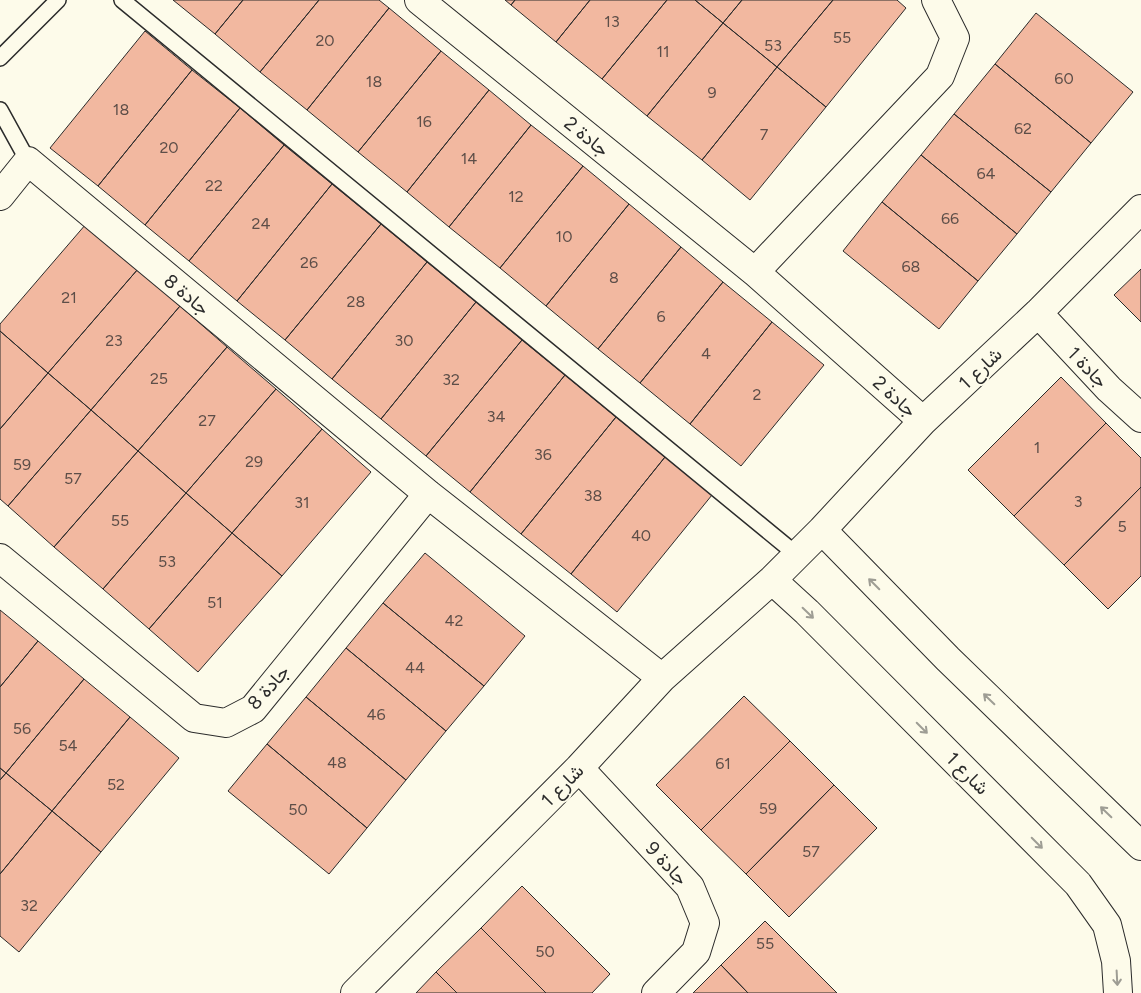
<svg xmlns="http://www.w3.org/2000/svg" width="1141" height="993" viewBox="0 0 1141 993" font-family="Figtree,Vazirmatn,sans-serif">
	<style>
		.building { fill: #f2b8a0; stroke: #2b2b2b }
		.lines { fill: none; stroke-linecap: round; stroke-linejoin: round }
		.lane-casing { stroke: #2b2b2b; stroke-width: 18 }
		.street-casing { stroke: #2b2b2b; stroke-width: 30 }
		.lane { stroke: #fdfbea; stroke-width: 15 }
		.street { stroke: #fdfbea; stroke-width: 28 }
		.oneway { stroke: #9e9d94 }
		.labels { text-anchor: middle; stroke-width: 4; stroke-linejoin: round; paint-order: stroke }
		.number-label { font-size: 16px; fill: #5d4e48 }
		.street-label { font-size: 19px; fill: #2b2b2b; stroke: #fdfbea }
	</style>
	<rect width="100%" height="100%" fill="#fdfbea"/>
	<path class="building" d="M 173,0 L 243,0 L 215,34 Z
		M 243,0 L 319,0 L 260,72 L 215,34 Z
		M 319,0 L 379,0 L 389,8 L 307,110 L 260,72 Z
		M 505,0 L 515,0 L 511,5 Z
		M 515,0 L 590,0 L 556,42 L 511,5 Z
		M 590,0 L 667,0 L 602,79 L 556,42 Z
		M 667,0 L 695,0 L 723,23 L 647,116 L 602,79 Z
		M 695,0 L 742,0 L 723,23 Z
		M 742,0 L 833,0 L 777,67 L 723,23 Z
		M 833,0 L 897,0 L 906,8 L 826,107 L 777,67 Z
		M 389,8 L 441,51 L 358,152 L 307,110 Z
		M 1036,13 L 1133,92 L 1091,143 L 995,64 Z
		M 723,23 L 777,67 L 702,160 L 647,116 Z
		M 145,31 L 192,70 L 98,186 L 50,148 Z
		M 441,51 L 489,90 L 407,192 L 358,152 Z
		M 995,64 L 1091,143 L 1051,192 L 954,114 Z
		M 777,67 L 826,107 L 750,200 L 702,160 Z
		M 192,70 L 240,108 L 145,225 L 98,186 Z
		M 489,90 L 531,125 L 449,227 L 407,192 Z
		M 240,108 L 284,145 L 189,261 L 145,225 Z
		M 954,114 L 1051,192 L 1017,234 L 921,155 Z
		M 531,125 L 583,166 L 500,268 L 449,227 Z
		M 284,145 L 332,184 L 237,301 L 189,261 Z
		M 921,155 L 1017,234 L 978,281 L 882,202 Z
		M 583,166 L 629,204 L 546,306 L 500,268 Z
		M 332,184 L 381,224 L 285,340 L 237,301 Z
		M 882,202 L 978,281 L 939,329 L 843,251 Z
		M 629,204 L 681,247 L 598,349 L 546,306 Z
		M 86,224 L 138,269 L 48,373 L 0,331 L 0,324 Z
		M 381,224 L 427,262 L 332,379 L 285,340 Z
		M 681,247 L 723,282 L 640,383 L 598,349 Z
		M 427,262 L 476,302 L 381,419 L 332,379 Z
		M 138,269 L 180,306 L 91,410 L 48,373 Z
		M 1141,269 L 1141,322 L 1114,295 Z
		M 723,282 L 772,322 L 690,424 L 640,383 Z
		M 476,302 L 522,340 L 426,456 L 381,419 Z
		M 180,306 L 227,347 L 138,451 L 91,410 Z
		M 772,322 L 824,365 L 741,466 L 690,424 Z
		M 0,331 L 48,373 L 0,429 Z
		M 522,340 L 565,375 L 470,492 L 426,456 Z
		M 227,347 L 276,389 L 186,493 L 138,451 Z
		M 48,373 L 91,410 L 8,506 L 0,499 L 0,429 Z
		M 565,375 L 616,417 L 521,534 L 470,492 Z
		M 1061,377 L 1106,423 L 1014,516 L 968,470 Z
		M 276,389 L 322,429 L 232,533 L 186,493 Z
		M 91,410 L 138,451 L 54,547 L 8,506 Z
		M 616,417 L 665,457 L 571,574 L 521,534 Z
		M 1106,423 L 1141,458 L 1141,487 L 1064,565 L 1014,516 Z
		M 322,429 L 371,472 L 282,576 L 232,533 Z
		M 138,451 L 186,493 L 103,589 L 54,547 Z
		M 665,457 L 712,495 L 617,612 L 571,574 Z
		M 1141,487 L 1141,576 L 1108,609 L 1064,565 Z
		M 186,493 L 232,533 L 149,629 L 103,589 Z
		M 232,533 L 282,576 L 198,672 L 149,629 Z
		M 425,553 L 525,636 L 484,686 L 383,603 Z
		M 383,603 L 484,686 L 446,731 L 346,648 Z
		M 0,610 L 38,641 L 0,687 Z
		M 38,641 L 84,679 L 6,773 L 0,768 L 0,687 Z
		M 346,648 L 446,731 L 406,780 L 306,697 Z
		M 84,679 L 130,717 L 52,811 L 6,773 Z
		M 744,696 L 790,741 L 701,830 L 656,785 Z
		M 306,697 L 406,780 L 367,828 L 267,744 Z
		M 130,717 L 179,758 L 101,852 L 52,811 Z
		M 790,741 L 834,785 L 746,874 L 701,830 Z
		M 267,744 L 367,828 L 329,874 L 228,791 Z
		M 0,768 L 6,773 L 0,780 Z
		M 6,773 L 52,811 L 0,874 L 0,780 Z
		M 834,785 L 877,828 L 789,917 L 746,874 Z
		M 52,811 L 101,852 L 19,952 L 0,936 L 0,874 Z
		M 522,886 L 610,974 L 592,993 L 546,993 L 481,928 Z
		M 765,921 L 837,993 L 748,993 L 721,965 Z
		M 481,928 L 546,993 L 457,993 L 436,972 Z
		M 721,965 L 748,993 L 693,993 Z
		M 436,972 L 457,993 L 416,993 Z"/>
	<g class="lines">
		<g class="lane-casing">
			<path id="lane" d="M 122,0 L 797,555
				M 0,58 L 58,0
				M 0,110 L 28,161"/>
		</g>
		<g class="street-casing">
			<path id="street" d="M 419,0 L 755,272 L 923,421
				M 0,196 L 28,161 L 428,494 L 662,678
				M 755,272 L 940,76 L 955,38 L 936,0
				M 1038,313 L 1109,389 L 1141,418
				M 822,530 L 948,659 L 1141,846
				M 0,558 L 194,718 L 226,723 L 253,709 L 428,494
				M 772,580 L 807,612 L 1078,884 L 1107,925 L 1116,961 L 1118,993
				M 579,768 L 690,887 L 705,923 L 696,952 L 656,993
				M 355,993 L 579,768 L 662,678 L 772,580 L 822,530 L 923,421 L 1038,313 L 1141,209"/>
		</g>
		<use href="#lane" class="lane"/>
		<use href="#street" class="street"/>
	</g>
	<defs><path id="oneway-shaft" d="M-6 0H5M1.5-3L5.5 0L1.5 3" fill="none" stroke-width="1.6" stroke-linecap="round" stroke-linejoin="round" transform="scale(1.25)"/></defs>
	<g class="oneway">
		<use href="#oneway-shaft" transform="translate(874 584) rotate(-135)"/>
		<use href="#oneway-shaft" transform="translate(808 613) rotate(44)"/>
		<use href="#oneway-shaft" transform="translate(989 699) rotate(-136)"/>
		<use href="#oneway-shaft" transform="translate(922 728) rotate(45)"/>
		<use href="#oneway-shaft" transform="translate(1106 812) rotate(-136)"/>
		<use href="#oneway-shaft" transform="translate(1037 843) rotate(45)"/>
		<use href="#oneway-shaft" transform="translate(1117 978) rotate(87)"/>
	</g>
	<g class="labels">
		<g class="number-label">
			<text x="612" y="27">13</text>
			<text x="842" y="43">55</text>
			<text x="325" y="46">20</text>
			<text x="773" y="51">53</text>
			<text x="663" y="57">11</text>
			<text x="1064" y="84">60</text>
			<text x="374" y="87">18</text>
			<text x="712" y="98">9</text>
			<text x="121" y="115">18</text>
			<text x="424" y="127">16</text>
			<text x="1023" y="134">62</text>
			<text x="764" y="140">7</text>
			<text x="169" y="153">20</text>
			<text x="469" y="164">14</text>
			<text x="986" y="179">64</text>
			<text x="214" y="191">22</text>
			<text x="516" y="202">12</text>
			<text x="950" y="224">66</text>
			<text x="261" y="229">24</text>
			<text x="564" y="242">10</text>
			<text x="309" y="268">26</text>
			<text x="911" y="272">68</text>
			<text x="614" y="283">8</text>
			<text x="69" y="303">21</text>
			<text x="356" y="307">28</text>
			<text x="661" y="322">6</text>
			<text x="114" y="346">23</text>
			<text x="404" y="346">30</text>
			<text x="706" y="359">4</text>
			<text x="159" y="384">25</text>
			<text x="451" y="385">32</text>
			<text x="757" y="400">2</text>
			<text x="496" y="422">34</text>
			<text x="207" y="426">27</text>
			<text x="1037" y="453">1</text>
			<text x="543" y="460">36</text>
			<text x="254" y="467">29</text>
			<text x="22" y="470">59</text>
			<text x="73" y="484">57</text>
			<text x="593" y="501">38</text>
			<text x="1078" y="507">3</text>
			<text x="302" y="508">31</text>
			<text x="120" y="526">55</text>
			<text x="1122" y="532">5</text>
			<text x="641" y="541">40</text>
			<text x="167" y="567">53</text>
			<text x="215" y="608">51</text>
			<text x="454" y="626">42</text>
			<text x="415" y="673">44</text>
			<text x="376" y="720">46</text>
			<text x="22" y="734">56</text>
			<text x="68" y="751">54</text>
			<text x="337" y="768">48</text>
			<text x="723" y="769">61</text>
			<text x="116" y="790">52</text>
			<text x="768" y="814">59</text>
			<text x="298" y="815">50</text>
			<text x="811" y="857">57</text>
			<text x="29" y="911">32</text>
			<text x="765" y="949">55</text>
			<text x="545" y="957">50</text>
		</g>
		<g class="street-label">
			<text transform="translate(587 136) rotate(39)" y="7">جادة 2</text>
			<text transform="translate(187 294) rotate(40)" y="7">جادة 8</text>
			<text transform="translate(1088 367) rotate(46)" y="7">جادة 1</text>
			<text transform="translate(980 368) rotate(-43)" y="7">شارع 1</text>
			<text transform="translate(895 396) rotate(42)" y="7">جادة 2</text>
			<text transform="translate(268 687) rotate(-48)" y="7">جادة 8</text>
			<text transform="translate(968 773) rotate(45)" y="7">شارع 1</text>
			<text transform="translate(562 785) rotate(-45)" y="7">شارع 1</text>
			<text transform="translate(667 863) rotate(47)" y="7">جادة 9</text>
		</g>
	</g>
</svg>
